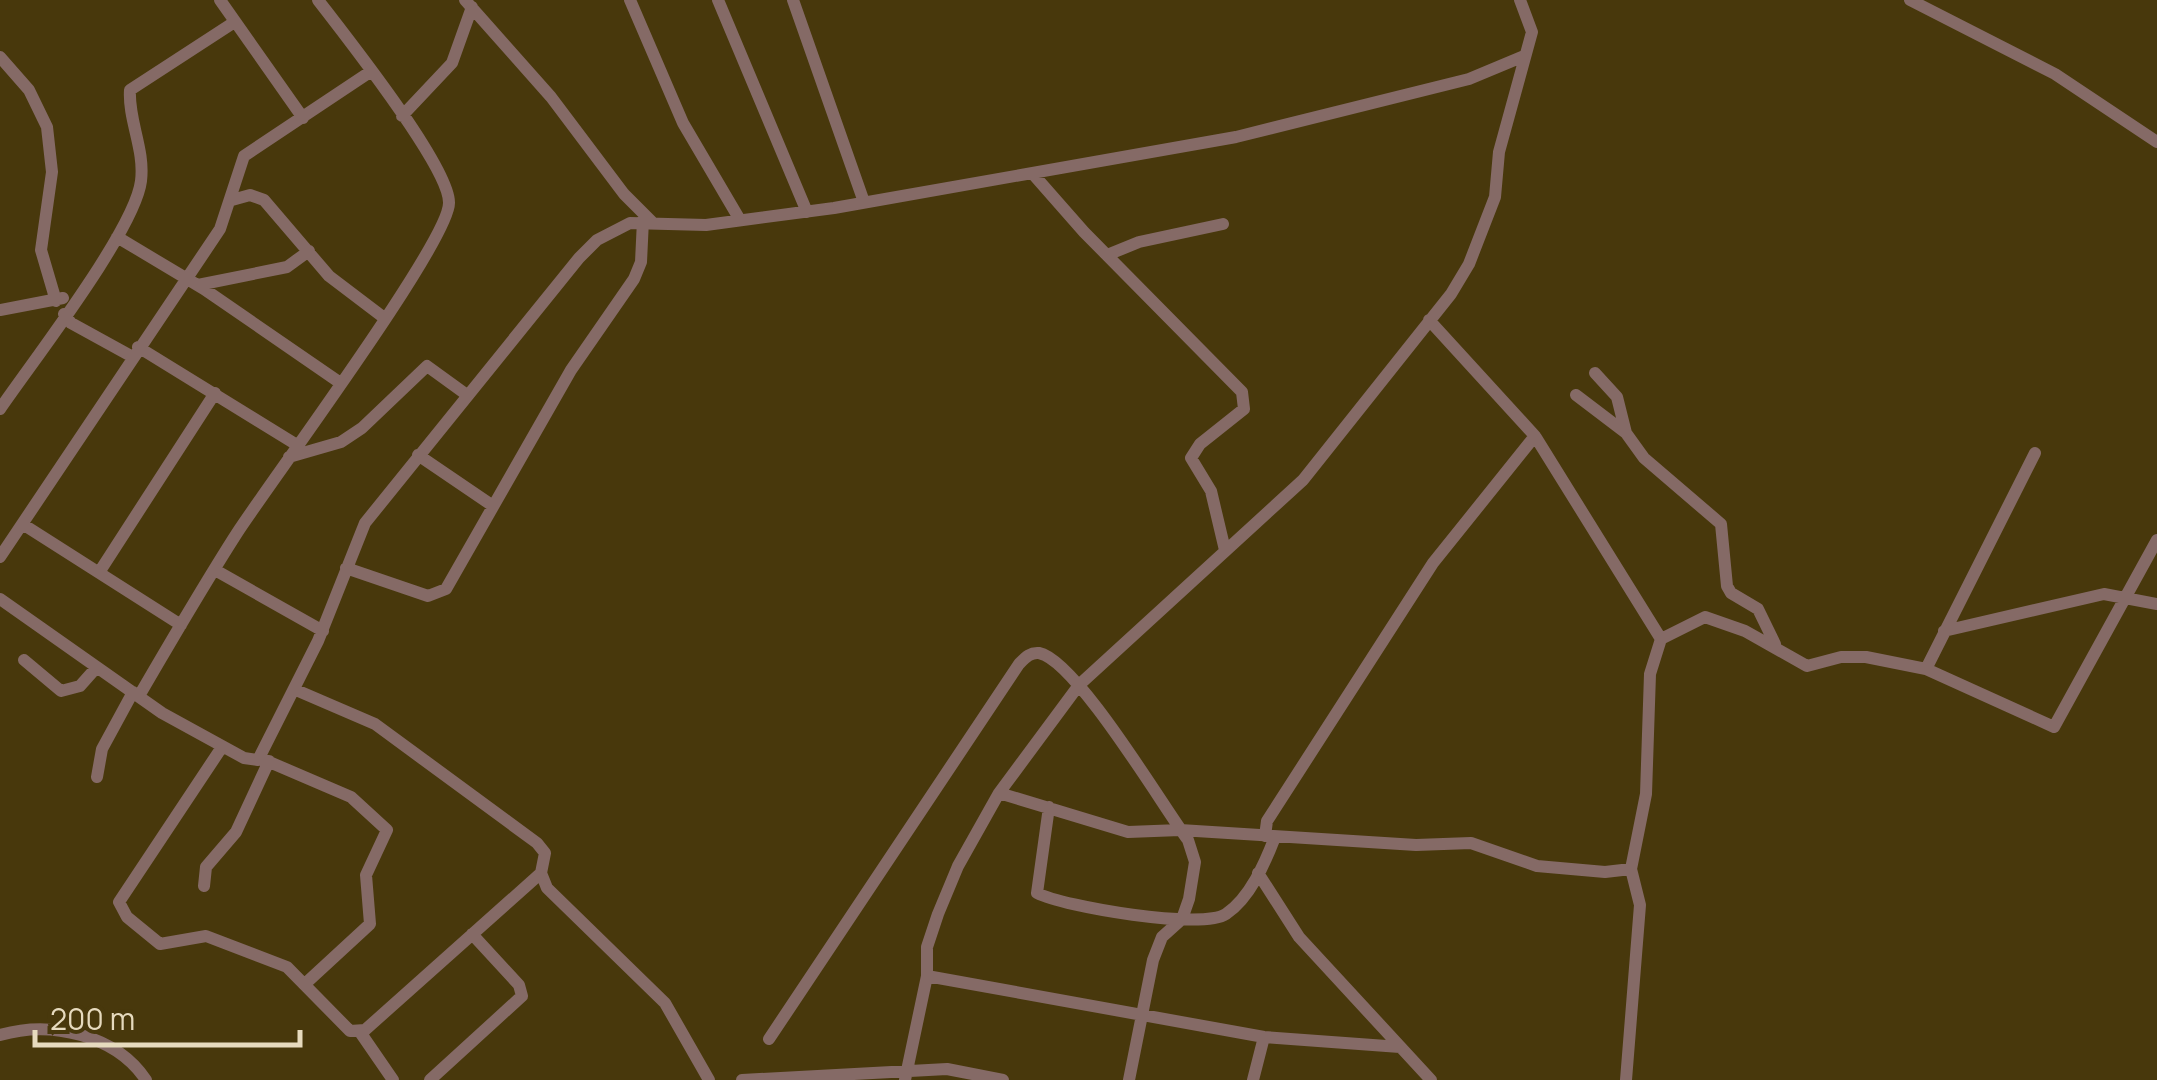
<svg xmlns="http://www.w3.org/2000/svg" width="2157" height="1080" viewBox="0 0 2157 1080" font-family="Manrope,sans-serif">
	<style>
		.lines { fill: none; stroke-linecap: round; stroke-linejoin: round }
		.minor { stroke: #856a66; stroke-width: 12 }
	</style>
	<rect width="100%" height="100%" fill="#48380c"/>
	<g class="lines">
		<path class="minor" d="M 220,0 L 303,118
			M 465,0 L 551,97 L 624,194 L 652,222
			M 630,0 L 683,123 L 740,220
			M 718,0 L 807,212
			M 793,0 L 864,202
			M 1910,0 L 2055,74 L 2157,142
			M 0,57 L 29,90 L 47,127 L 52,172 L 41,250 L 56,301
			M 402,116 L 452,63 L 472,7
			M 1033,174 L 1084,232 L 1242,392 L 1244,409 L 1200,444 L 1191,458 L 1211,491 L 1225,550
			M 232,200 L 250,195 L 264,200 L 329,276 L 383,317
			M 117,237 L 204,289 L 339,382
			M 1107,255 L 1139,242 L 1223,224
			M 198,285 L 287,267 L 309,251
			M 0,310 L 63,298
			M 64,314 L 71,323 L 131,356
			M 1429,320 L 1535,436 L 1661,639
			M 138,347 L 297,445
			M 1595,373 L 1617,397 L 1626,433
			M 1576,395 L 1626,433 L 1644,458 L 1721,524 L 1727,586 L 1731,593 L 1758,609 L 1775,644
			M 0,409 C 32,362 135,230 141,181 C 145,149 128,120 130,90 L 233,23
			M 2035,453 L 1926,669 L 2054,727 L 2157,540
			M 418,455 L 493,506
			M 289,457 L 341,442 L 362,428 L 427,366 L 467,395
			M 24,525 L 181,625
			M 0,557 L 220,229 L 244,156 L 370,72
			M 346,568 L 428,596 L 446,589 L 571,370 L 634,279 L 641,262 L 643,220
			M 215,570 L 323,631
			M 100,571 L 215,393
			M 0,599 L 162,713 L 244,758 L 258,760 L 318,641 L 365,523 L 579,258 L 597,240 L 630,223 L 706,225 L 834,208 L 1236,137 L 1469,79 L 1524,56
			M 1944,631 L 2104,594 L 2157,604
			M 24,660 L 61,691 L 80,686 L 96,668
			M 296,690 L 375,724 L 537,843 L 545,853 L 541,873 L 547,888 L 665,1003 L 709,1080
			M 139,696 C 171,641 203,586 237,533 C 270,482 449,242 449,203 C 450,167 344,34 318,0
			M 222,747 L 119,902 L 127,917 L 160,944 L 206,936 L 287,967 L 350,1031 L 365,1030 L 541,873
			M 260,758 L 351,797 L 387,830 L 366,875 L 370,924 L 306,983
			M 97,777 L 102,749 L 133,692
			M 999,793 L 1128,832 L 1180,830 L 1416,845 L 1471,843 L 1537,866 L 1605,872 L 1631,869
			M 1049,807 L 1037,893 C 1064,907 1202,930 1226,914 C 1250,898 1265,863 1275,837
			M 1265,836 L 1267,821 L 1433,563 L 1535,436
			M 1258,873 L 1299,937 L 1431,1080
			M 204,886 L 206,867 L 236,832 L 269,761
			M 927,976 L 1264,1037 L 1400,1047
			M 360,1032 L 393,1080
			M 0,1035 C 51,1020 116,1035 146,1080
			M 769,1039 L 1019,664 C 1025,658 1030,652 1039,653 C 1076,660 1162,805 1188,840 L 1195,862 L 1189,899 L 1182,919 L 1162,937 L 1153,960 L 1129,1080
			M 430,1080 L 522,996 L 519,985 L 472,934
			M 742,1080 L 947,1069 L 1003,1080
			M 905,1080 L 927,976 L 927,947 L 938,914 L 958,866 L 999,793 L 1079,685 L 1303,480 L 1451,294 L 1469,264 L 1495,197 L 1499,152 L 1532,32 L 1520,0
			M 1253,1080 L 1264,1037
			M 1626,1080 L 1640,905 L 1631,869 L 1646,794 L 1650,674 L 1661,639 L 1705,617 L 1745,631 L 1807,666 L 1841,657 L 1866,657 L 1926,669"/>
	</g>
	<path d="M35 1030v15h265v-15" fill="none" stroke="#e6dabe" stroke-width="5"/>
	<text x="50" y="1030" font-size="30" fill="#e6dabe" stroke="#48380c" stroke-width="8" paint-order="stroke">200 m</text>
</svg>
